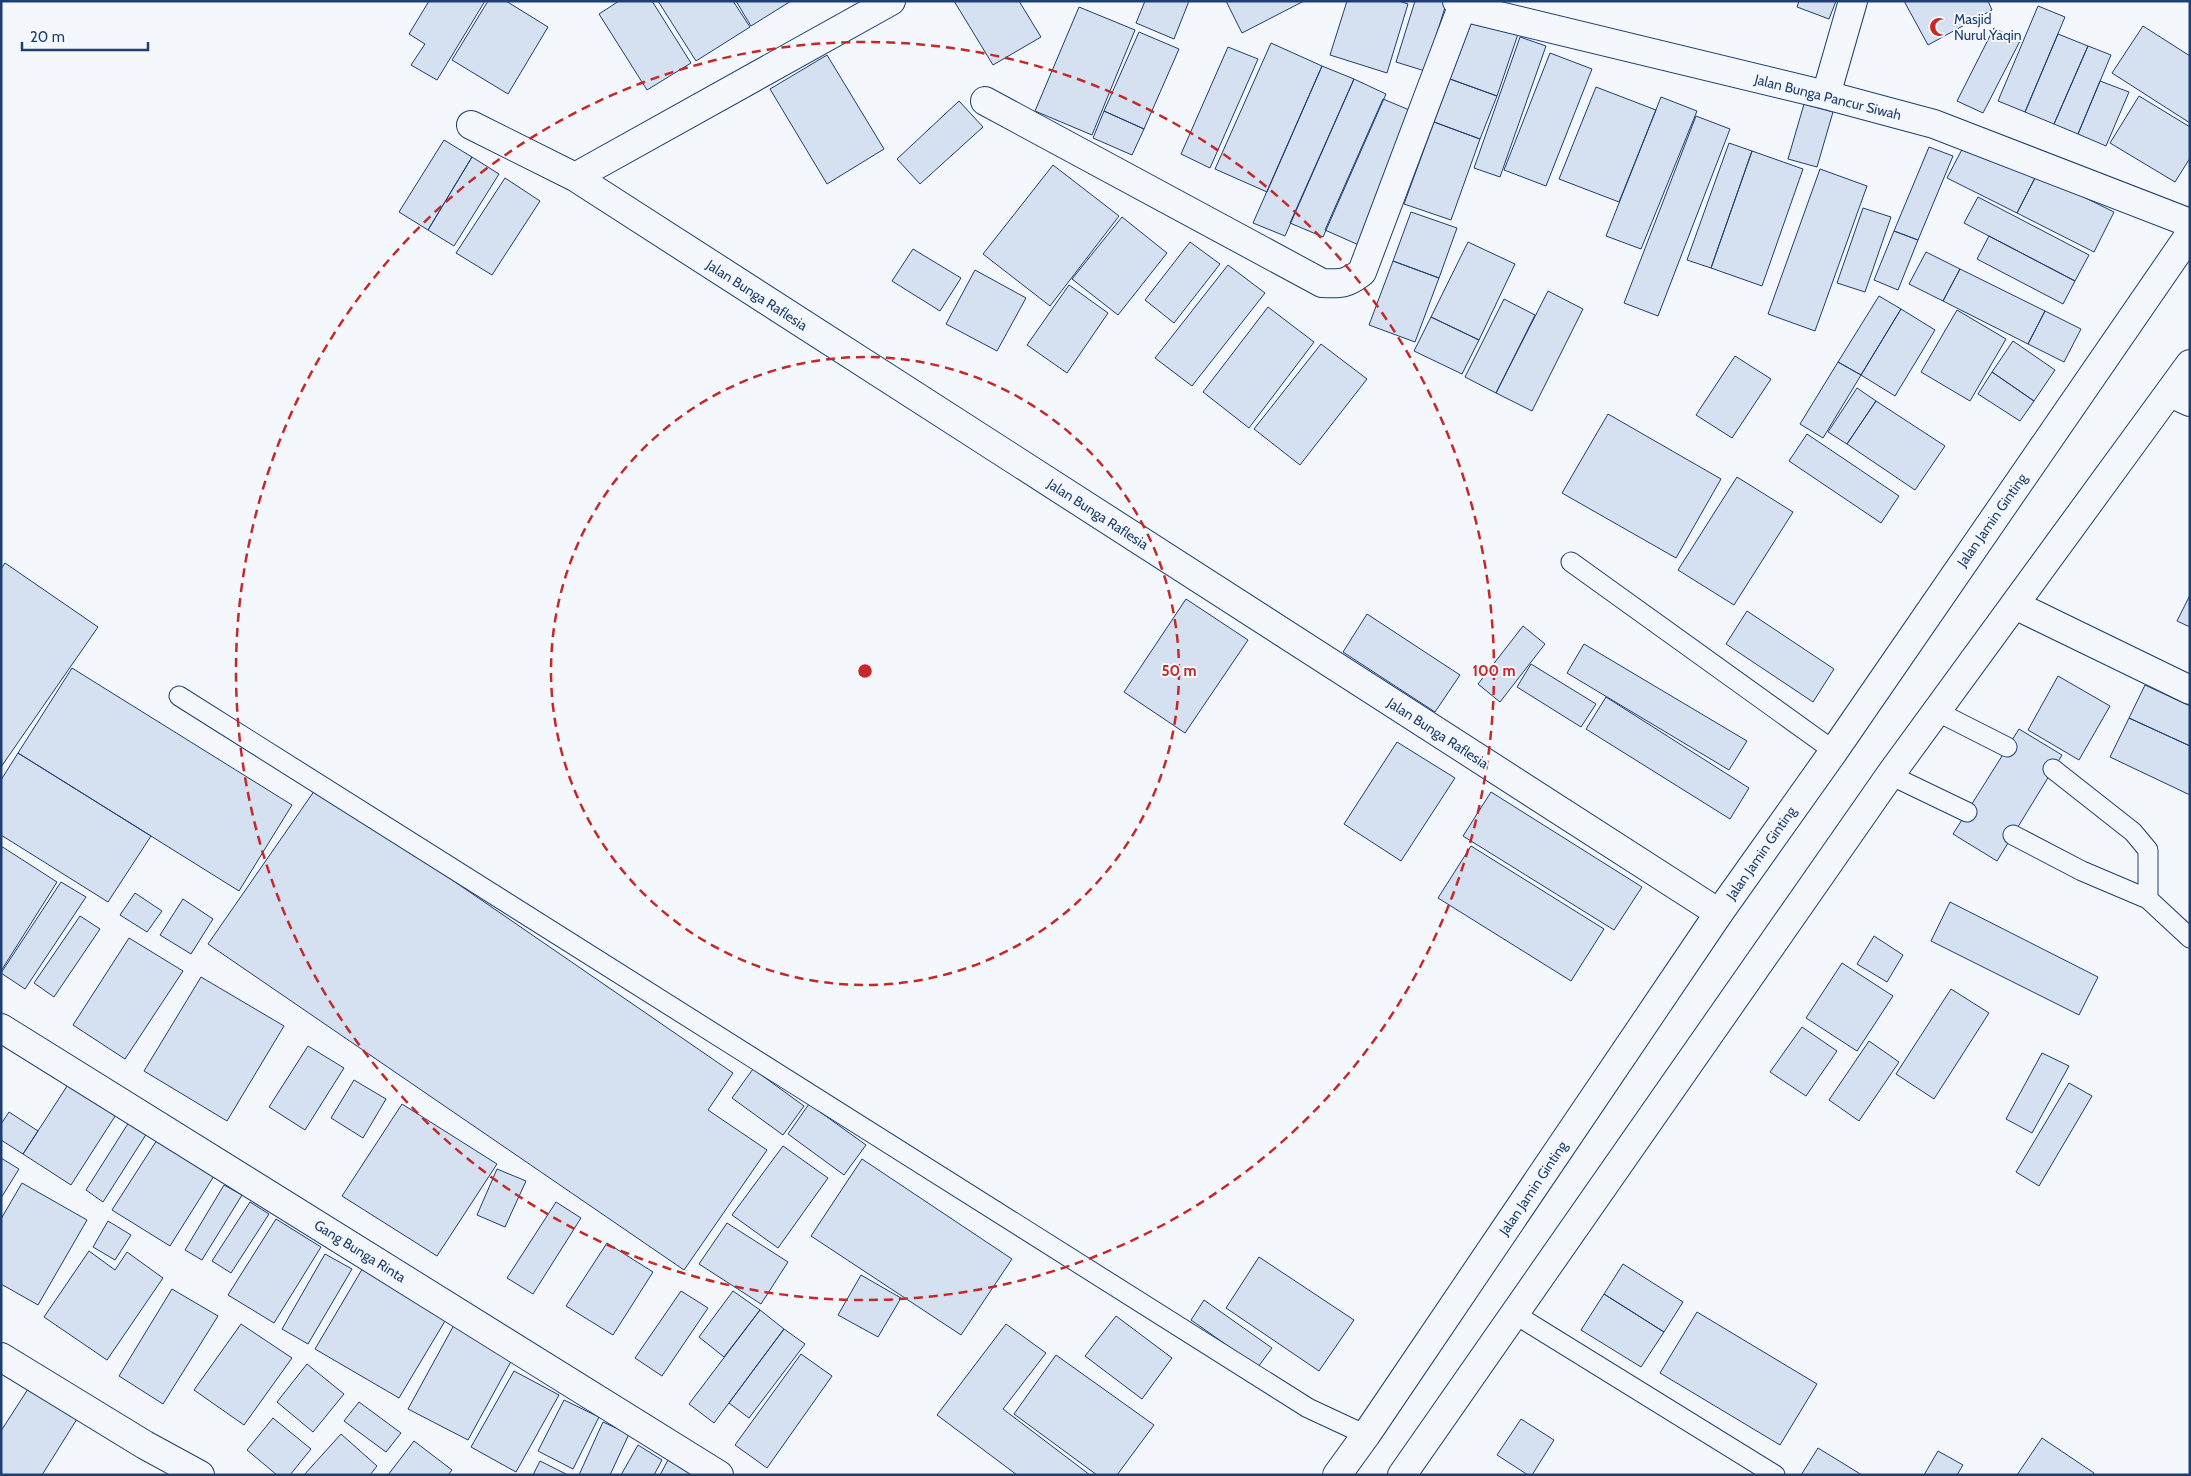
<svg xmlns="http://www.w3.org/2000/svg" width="2191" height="1476" viewBox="0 0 2191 1476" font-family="Cabin,sans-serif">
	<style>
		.building { fill: #d5e0f0; stroke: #1d3f73 }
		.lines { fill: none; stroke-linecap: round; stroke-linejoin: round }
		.service-casing { stroke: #1d3f73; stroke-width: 21 }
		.minor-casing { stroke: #1d3f73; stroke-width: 30 }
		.trunk-casing { stroke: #1d3f73; stroke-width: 30 }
		.service { stroke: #f4f7fb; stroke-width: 19 }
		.minor { stroke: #f4f7fb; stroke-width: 28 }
		.trunk { stroke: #f4f7fb; stroke-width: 28 }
		.ring { fill: none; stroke: #c62828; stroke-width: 2.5; stroke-dasharray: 9 6 }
		.labels { text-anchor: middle; stroke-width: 4; stroke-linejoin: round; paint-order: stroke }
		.poi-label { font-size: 14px; fill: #1d3f73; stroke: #f4f7fb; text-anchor: start }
		.street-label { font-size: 14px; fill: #1d3f73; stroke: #f4f7fb }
		.centre { fill: #c62828; stroke: #f4f7fb; stroke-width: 2.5 }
		.ring-label { font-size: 15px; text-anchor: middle; font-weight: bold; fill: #c62828; stroke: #f4f7fb; stroke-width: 4; stroke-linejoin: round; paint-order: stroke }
	</style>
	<rect width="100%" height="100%" fill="#f4f7fb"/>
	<path class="building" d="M 429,1 L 485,1 L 437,80 L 411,65 L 425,44 L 409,34 Z
		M 488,1 L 506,1 L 548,27 L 508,94 L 452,60 Z
		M 619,1 L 652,1 L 691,63 L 647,90 L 599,14 Z
		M 658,1 L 733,1 L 750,27 L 696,61 Z
		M 736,1 L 791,1 L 751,26 Z
		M 954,1 L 1019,1 L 1041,37 L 993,65 Z
		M 1145,1 L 1189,1 L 1174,39 L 1136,23 Z
		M 1226,1 L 1304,1 L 1242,33 Z
		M 1347,1 L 1399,1 L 1408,4 L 1387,73 L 1330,55 Z
		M 1415,1 L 1447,1 L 1425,71 L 1396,62 Z
		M 1799,1 L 1836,1 L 1829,19 L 1797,7 Z
		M 1904,1 L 1988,1 L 1992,10 L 1928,45 Z
		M 2038,6 L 2065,17 L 2025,112 L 1998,101 Z
		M 1079,7 L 1135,30 L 1092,135 L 1035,111 Z
		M 1473,18 L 1518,34 L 1497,96 L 1450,79 Z
		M 2143,26 L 2190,56 L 2190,123 L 2112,73 Z
		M 1994,28 L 2020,41 L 1983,113 L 1957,101 Z
		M 1139,32 L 1179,49 L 1144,129 L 1104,111 Z
		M 2058,34 L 2088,46 L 2054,124 L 2025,112 Z
		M 1520,37 L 1546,46 L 1500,177 L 1474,168 Z
		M 1271,43 L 1322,66 L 1267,192 L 1215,169 Z
		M 2088,46 L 2111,55 L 2078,134 L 2054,124 Z
		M 1228,47 L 1258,59 L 1210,168 L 1181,154 Z
		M 1550,53 L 1592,69 L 1546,186 L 1504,170 Z
		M 827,55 L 884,149 L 827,184 L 770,89 Z
		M 1322,66 L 1354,79 L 1285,236 L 1253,223 Z
		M 1354,79 L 1386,94 L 1323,237 L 1290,223 Z
		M 1450,79 L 1497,96 L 1480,139 L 1434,122 Z
		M 2100,81 L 2129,92 L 2106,146 L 2078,134 Z
		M 1596,87 L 1656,110 L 1619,202 L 1559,179 Z
		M 2139,96 L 2190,127 L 2190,158 L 2175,182 L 2110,143 Z
		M 1661,97 L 1697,111 L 1641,249 L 1606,236 Z
		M 1383,99 L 1419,114 L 1361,246 L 1325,230 Z
		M 959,101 L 983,127 L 920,184 L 897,159 Z
		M 1804,104 L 1833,112 L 1817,167 L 1788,159 Z
		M 1104,111 L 1144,129 L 1132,155 L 1093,138 Z
		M 1696,116 L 1730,129 L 1658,316 L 1624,303 Z
		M 1434,122 L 1480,139 L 1451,220 L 1404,204 Z
		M 1968,138 L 2037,174 L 2017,213 L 1947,178 Z
		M 444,140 L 472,157 L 428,230 L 399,212 Z
		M 1729,143 L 1752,151 L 1711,268 L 1687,260 Z
		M 1929,147 L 1953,156 L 1918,240 L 1894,231 Z
		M 1752,151 L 1803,169 L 1762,286 L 1711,268 Z
		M 472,157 L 499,174 L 454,246 L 428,230 Z
		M 1053,165 L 1119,216 L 1050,306 L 983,254 Z
		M 1820,169 L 1867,186 L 1815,331 L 1768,314 Z
		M 2037,174 L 2114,212 L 2094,252 L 2017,213 Z
		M 505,178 L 540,201 L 492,275 L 456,253 Z
		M 1978,197 L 2089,255 L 2075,281 L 1964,223 Z
		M 1863,208 L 1891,217 L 1865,292 L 1837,283 Z
		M 1411,212 L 1457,228 L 1439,278 L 1393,261 Z
		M 1122,217 L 1167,253 L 1118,315 L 1072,279 Z
		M 1894,231 L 1918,240 L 1898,290 L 1874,280 Z
		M 1989,236 L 2075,281 L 2063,304 L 1977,259 Z
		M 1190,242 L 1220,264 L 1174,323 L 1145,300 Z
		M 1468,242 L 1515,264 L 1479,340 L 1431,317 Z
		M 913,249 L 961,278 L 940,311 L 892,281 Z
		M 1926,252 L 1960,269 L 1943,301 L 1909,284 Z
		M 1393,261 L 1439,278 L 1415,342 L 1369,325 Z
		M 1228,265 L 1265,293 L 1192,386 L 1155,358 Z
		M 1960,269 L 2045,311 L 2028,344 L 1943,301 Z
		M 975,270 L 1026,298 L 997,351 L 946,324 Z
		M 1069,285 L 1108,313 L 1067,373 L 1027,345 Z
		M 1548,291 L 1583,309 L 1532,411 L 1496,393 Z
		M 1879,296 L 1901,309 L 1861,375 L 1838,362 Z
		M 1504,299 L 1535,315 L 1496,393 L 1465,377 Z
		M 1268,307 L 1314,342 L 1249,428 L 1203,392 Z
		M 1901,309 L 1935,330 L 1895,396 L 1861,375 Z
		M 1957,310 L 2006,339 L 1970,401 L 1921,372 Z
		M 2045,311 L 2081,329 L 2064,362 L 2028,344 Z
		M 1431,317 L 1479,340 L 1462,374 L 1414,351 Z
		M 2013,341 L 2055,370 L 2034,401 L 1992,372 Z
		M 1321,344 L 1367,379 L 1300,465 L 1254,429 Z
		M 1735,356 L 1771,379 L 1732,438 L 1696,415 Z
		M 1838,362 L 1861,375 L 1823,438 L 1800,424 Z
		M 1992,372 L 2034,401 L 2020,421 L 1978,394 Z
		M 1857,388 L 1876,401 L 1847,444 L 1828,432 Z
		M 1876,401 L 1945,446 L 1915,490 L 1847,444 Z
		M 1608,414 L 1721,479 L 1676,558 L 1562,493 Z
		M 1807,434 L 1899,496 L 1881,523 L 1789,461 Z
		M 1737,477 L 1793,512 L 1734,605 L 1678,570 Z
		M 5,563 L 98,627 L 1,767 L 1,569 Z
		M 2190,595 L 2190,627 L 2177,621 Z
		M 1186,599 L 1248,640 L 1185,733 L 1124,692 Z
		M 1747,611 L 1834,669 L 1813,702 L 1726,644 Z
		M 1367,614 L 1460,675 L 1435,712 L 1343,652 Z
		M 1523,626 L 1545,644 L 1500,702 L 1478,684 Z
		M 1584,644 L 1747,741 L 1729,770 L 1567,673 Z
		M 1531,664 L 1596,704 L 1581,727 L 1517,687 Z
		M 72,668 L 292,805 L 239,891 L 18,753 Z
		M 2058,676 L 2110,706 L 2079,760 L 2028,730 Z
		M 2145,685 L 2190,706 L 2190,746 L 2129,718 Z
		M 1606,697 L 1749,788 L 1730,819 L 1586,729 Z
		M 2129,718 L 2190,746 L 2190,795 L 2110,757 Z
		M 2019,729 L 2062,755 L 1997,861 L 1953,834 Z
		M 1397,742 L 1455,778 L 1401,861 L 1344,824 Z
		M 18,753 L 151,836 L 108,902 L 1,835 L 1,780 Z
		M 317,787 L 733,1073 L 708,1110 L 767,1150 L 684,1270 L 208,944 Z
		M 1491,792 L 1642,887 L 1614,930 L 1463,836 Z
		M 1,846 L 57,882 L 1,971 Z
		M 1471,846 L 1604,929 L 1571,981 L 1438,898 Z
		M 61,882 L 86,897 L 25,989 L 1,973 Z
		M 135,893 L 162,911 L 147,932 L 120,915 Z
		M 183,899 L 213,919 L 191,954 L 160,935 Z
		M 1950,902 L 2098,977 L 2079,1015 L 1931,941 Z
		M 80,916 L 100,929 L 54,997 L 34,983 Z
		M 1874,936 L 1903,955 L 1887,982 L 1857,964 Z
		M 129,938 L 183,971 L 125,1059 L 73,1025 Z
		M 1842,963 L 1893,996 L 1857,1051 L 1806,1018 Z
		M 201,977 L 284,1026 L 227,1121 L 144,1071 Z
		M 1951,989 L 1989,1013 L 1934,1099 L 1896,1074 Z
		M 1802,1027 L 1837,1051 L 1806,1096 L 1770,1072 Z
		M 1869,1041 L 1899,1062 L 1859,1121 L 1829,1100 Z
		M 308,1046 L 344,1068 L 305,1130 L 269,1107 Z
		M 2042,1053 L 2069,1066 L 2032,1133 L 2006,1119 Z
		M 753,1069 L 804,1106 L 783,1135 L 732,1098 Z
		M 71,1080 L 119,1110 L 71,1185 L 23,1154 Z
		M 354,1080 L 386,1099 L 363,1138 L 331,1118 Z
		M 2069,1083 L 2092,1096 L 2039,1186 L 2016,1172 Z
		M 402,1104 L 497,1164 L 437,1256 L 342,1196 Z
		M 809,1104 L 866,1145 L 844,1175 L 788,1134 Z
		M 9,1112 L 38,1131 L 23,1154 L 1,1140 L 1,1124 Z
		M 129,1122 L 147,1133 L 103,1202 L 86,1190 Z
		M 157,1140 L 214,1176 L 170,1246 L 112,1210 Z
		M 783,1146 L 828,1178 L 778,1248 L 732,1215 Z
		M 1,1158 L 19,1169 L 1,1198 Z
		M 862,1159 L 1012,1259 L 961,1335 L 811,1236 Z
		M 497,1169 L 526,1181 L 505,1227 L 477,1215 Z
		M 22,1183 L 87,1220 L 38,1305 L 1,1284 L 1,1219 Z
		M 224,1185 L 242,1195 L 202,1260 L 185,1250 Z
		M 250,1202 L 269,1214 L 231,1273 L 212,1261 Z
		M 556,1202 L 581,1218 L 533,1294 L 507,1278 Z
		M 276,1219 L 321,1247 L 274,1323 L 228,1295 Z
		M 108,1221 L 131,1235 L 115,1260 L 93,1247 Z
		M 727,1223 L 788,1262 L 761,1304 L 699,1264 Z
		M 607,1243 L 653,1272 L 613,1335 L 566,1306 Z
		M 89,1251 L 115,1270 L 127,1252 L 163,1278 L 107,1360 L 44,1317 Z
		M 325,1254 L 352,1269 L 308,1344 L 282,1329 Z
		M 1259,1257 L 1354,1320 L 1319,1371 L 1226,1308 Z
		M 1623,1264 L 1683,1302 L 1664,1332 L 1604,1294 Z
		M 364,1266 L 448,1316 L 399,1398 L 315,1349 Z
		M 861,1275 L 901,1298 L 878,1337 L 838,1315 Z
		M 172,1289 L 218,1316 L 163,1404 L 119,1376 Z
		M 681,1291 L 708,1308 L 662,1376 L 635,1358 Z
		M 733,1291 L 760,1310 L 724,1357 L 699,1337 Z
		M 1604,1294 L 1664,1332 L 1641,1367 L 1581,1330 Z
		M 1204,1300 L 1272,1348 L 1258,1367 L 1191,1320 Z
		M 760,1310 L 784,1329 L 714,1423 L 689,1404 Z
		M 1697,1312 L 1817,1384 L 1780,1445 L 1660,1373 Z
		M 1116,1316 L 1172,1358 L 1142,1399 L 1085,1356 Z
		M 241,1324 L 292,1358 L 244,1425 L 194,1390 Z
		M 1006,1324 L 1046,1353 L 1003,1409 L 1090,1475 L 1017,1475 L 937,1415 Z
		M 454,1325 L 514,1356 L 468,1440 L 408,1409 Z
		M 784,1329 L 805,1344 L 749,1418 L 729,1403 Z
		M 801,1354 L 832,1376 L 767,1468 L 735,1445 Z
		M 1056,1355 L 1154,1425 L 1117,1475 L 1097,1475 L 1014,1414 Z
		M 307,1364 L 344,1394 L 313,1432 L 277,1402 Z
		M 514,1371 L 559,1395 L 516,1472 L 471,1447 Z
		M 28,1389 L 77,1419 L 42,1475 L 1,1475 L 1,1431 Z
		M 564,1400 L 599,1417 L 573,1469 L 538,1451 Z
		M 359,1402 L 401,1433 L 386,1452 L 344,1421 Z
		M 273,1418 L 311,1449 L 290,1475 L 277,1475 L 247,1450 Z
		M 1521,1419 L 1554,1440 L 1532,1475 L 1528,1475 L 1497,1455 Z
		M 603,1422 L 629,1434 L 610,1475 L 579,1475 Z
		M 341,1434 L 377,1466 L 370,1475 L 304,1475 Z
		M 2042,1438 L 2094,1473 L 2093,1475 L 2017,1475 Z
		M 414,1441 L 452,1470 L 448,1475 L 388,1475 Z
		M 638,1445 L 662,1460 L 654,1475 L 621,1475 Z
		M 1818,1448 L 1862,1475 L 1801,1475 Z
		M 1938,1451 L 1963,1465 L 1957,1475 L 1924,1475 Z
		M 668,1460 L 693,1475 L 660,1475 Z
		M 540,1461 L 568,1475 L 533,1475 Z"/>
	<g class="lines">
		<g class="service-casing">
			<path id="service" d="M 1571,562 L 1834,751
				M 179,696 L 1308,1408 L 1366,1435
				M 1938,712 L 2007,747
				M 2053,769 L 2133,832 L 2148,850 L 2148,899
				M 1890,775 L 1967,812
				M 2013,835 L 2082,871 L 2148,899 L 2190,938
				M 1513,1313 L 1775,1475"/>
		</g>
		<g class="minor-casing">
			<path id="minor" d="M 1457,1 L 1462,7 L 1826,95 L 1934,124 L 2190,223
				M 1826,95 L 1853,1
				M 985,101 L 1322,283 C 1341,284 1347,284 1362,272 L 1462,7
				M 471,125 L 575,177 L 1719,913
				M 575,177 L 891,1
				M 2170,393 L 2190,402
				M 2015,605 L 2190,690
				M 1,1028 L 719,1475
				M 1,1357 L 145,1445 L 200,1475"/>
		</g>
		<g class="trunk-casing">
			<path id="trunk" d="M 1337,1475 L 1366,1435 L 1719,913 L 1834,751 L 2190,234
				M 1402,1475 L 1890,775 L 2190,364"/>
		</g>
		<use href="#service" class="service"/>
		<use href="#minor" class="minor"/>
		<use href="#trunk" class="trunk"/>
	</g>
	<g class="ring">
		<circle cx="865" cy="671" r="314"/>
		<circle cx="865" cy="671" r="629"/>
	</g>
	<defs>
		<g id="mosque-bare" transform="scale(1.5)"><path d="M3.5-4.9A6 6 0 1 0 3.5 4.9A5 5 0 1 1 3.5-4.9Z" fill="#c62828" stroke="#f4f7fb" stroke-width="2.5" paint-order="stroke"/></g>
	</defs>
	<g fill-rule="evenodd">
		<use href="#mosque-bare" x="1939" y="27"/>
	</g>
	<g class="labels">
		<g class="poi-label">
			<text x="1954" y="24">Masjid<tspan x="1954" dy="16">Nurul Yaqin</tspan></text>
		</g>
		<g class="street-label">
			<text transform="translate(1828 97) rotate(14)" y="5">Jalan Bunga Pancur Siwah</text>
			<text transform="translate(757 295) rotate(33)" y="5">Jalan Bunga Raflesia</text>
			<text transform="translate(1098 514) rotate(33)" y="5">Jalan Bunga Raflesia</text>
			<text transform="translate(1992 520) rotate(-55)" y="5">Jalan Jamin Ginting</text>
			<text transform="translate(1438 733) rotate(33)" y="5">Jalan Bunga Raflesia</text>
			<text transform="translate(1761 853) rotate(-55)" y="5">Jalan Jamin Ginting</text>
			<text transform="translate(1533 1188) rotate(-56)" y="5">Jalan Jamin Ginting</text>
			<text transform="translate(360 1251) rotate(32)" y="5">Gang Bunga Rinta</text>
		</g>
	</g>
	<circle cx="865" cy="671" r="8" class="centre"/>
	<g class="ring-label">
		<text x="1179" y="676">50 m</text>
		<text x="1494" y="676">100 m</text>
	</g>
	<rect width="2191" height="1476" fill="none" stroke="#1d3f73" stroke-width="5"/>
	<path d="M22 42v8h126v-8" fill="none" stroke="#1d3f73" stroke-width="2.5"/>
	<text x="30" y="42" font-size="15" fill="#1d3f73" stroke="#f4f7fb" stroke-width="4" paint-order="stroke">20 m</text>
</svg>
